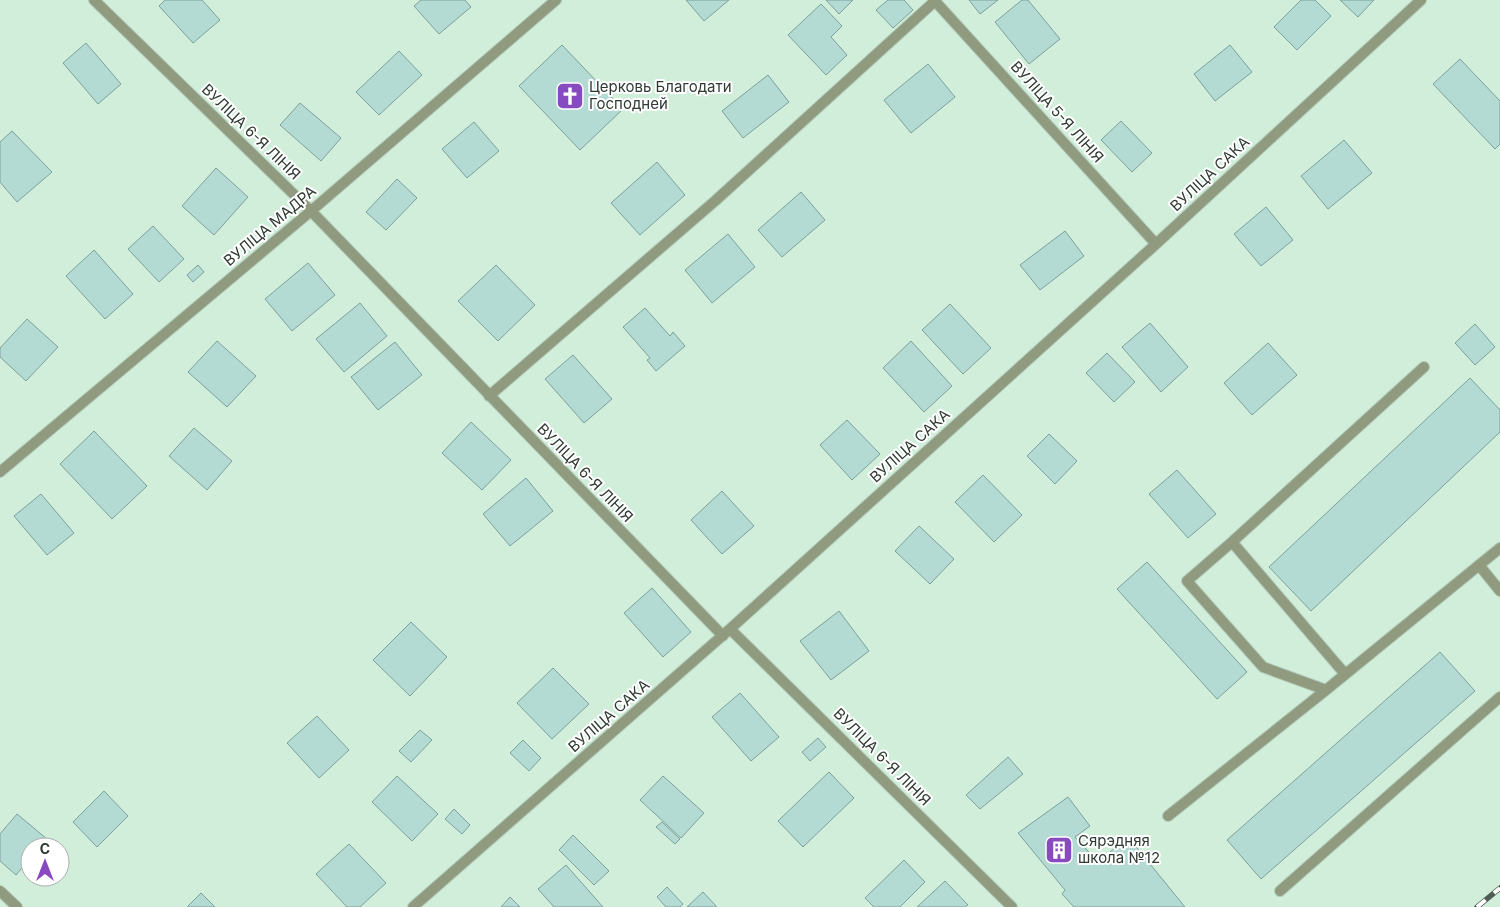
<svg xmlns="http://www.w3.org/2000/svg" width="1500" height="907" viewBox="0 0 1500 907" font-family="Inter,sans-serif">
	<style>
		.building { fill: #b4dad4; stroke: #7ca09b }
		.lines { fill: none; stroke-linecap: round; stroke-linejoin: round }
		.service-casing { stroke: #b0cab8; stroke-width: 12 }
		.minor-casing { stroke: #b0cab8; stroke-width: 12 }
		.service { stroke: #909a7f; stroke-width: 10 }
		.minor { stroke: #909a7f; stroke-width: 10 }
		.rail-casing { stroke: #4f5e54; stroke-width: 5.5 }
		.rail { stroke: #fff; stroke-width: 4; stroke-dasharray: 11; stroke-linecap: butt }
		.labels { text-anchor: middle; stroke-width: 4; stroke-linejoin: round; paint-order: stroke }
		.poi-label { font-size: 15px; fill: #2e3a32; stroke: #fff; text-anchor: start }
		.street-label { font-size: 15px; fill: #2e3a32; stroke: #fff }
	</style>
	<rect width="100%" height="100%" fill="#d1eeda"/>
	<path class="building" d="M 165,0 L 202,0 L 220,20 L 193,43 L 159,6 Z
		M 421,0 L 465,0 L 471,7 L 439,34 L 414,6 Z
		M 686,0 L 729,0 L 704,21 Z
		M 826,0 L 853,0 L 839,14 Z
		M 888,0 L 904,0 L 913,10 L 893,28 L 876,10 Z
		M 969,0 L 998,0 L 980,14 Z
		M 1022,0 L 1028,0 L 1060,39 L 1029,64 L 995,22 Z
		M 1301,0 L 1315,0 L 1331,16 L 1297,50 L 1274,27 Z
		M 1340,0 L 1374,0 L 1358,17 Z
		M 821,4 L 842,26 L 831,37 L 847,55 L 826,75 L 788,35 Z
		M 86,43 L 121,84 L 98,104 L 63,63 Z
		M 562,45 L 623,109 L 580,150 L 519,86 Z
		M 1230,45 L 1252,72 L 1215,101 L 1194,74 Z
		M 399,51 L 422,75 L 379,115 L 356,92 Z
		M 1460,59 L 1500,101 L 1500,144 L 1495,149 L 1433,84 Z
		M 928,64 L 955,97 L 911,133 L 884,100 Z
		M 768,75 L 789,102 L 743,138 L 722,111 Z
		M 300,103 L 341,138 L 321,161 L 280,125 Z
		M 1121,121 L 1152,153 L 1132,172 L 1101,140 Z
		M 474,122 L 499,151 L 467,178 L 442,149 Z
		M 12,131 L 52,172 L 17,202 L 0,182 L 0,142 Z
		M 1344,140 L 1372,173 L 1328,209 L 1301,176 Z
		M 657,162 L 685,195 L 640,235 L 611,203 Z
		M 216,168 L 248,197 L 214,235 L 182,206 Z
		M 397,179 L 417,198 L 386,230 L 366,212 Z
		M 801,192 L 825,220 L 782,257 L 758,230 Z
		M 1266,207 L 1293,240 L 1261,266 L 1234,234 Z
		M 153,226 L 184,259 L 159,282 L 128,249 Z
		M 1065,231 L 1084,256 L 1040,290 L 1020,265 Z
		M 728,234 L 755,267 L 712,303 L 685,270 Z
		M 94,250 L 133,294 L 105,319 L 66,276 Z
		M 308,263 L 335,295 L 292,331 L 265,299 Z
		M 198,265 L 204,272 L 193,282 L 187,275 Z
		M 496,265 L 535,305 L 498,341 L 458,301 Z
		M 360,303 L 387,336 L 344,372 L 316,339 Z
		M 950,304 L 991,348 L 963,374 L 922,330 Z
		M 645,308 L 670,336 L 673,332 L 685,346 L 656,371 L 647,360 L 650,358 L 623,327 Z
		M 27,319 L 58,347 L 26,381 L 0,357 L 0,348 Z
		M 1150,323 L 1188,367 L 1161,392 L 1122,347 Z
		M 1475,324 L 1495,347 L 1475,365 L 1455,343 Z
		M 217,341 L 256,376 L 227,407 L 188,372 Z
		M 911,341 L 952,386 L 924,412 L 883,368 Z
		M 395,342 L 422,375 L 378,410 L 351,377 Z
		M 1268,343 L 1297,375 L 1252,415 L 1224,383 Z
		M 1107,353 L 1135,382 L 1114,402 L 1086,373 Z
		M 573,355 L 612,399 L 584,423 L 545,379 Z
		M 1470,378 L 1500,410 L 1500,432 L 1311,611 L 1269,567 Z
		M 847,420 L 880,454 L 852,480 L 820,445 Z
		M 471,422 L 511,460 L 482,490 L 442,453 Z
		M 194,428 L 232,461 L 207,490 L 169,456 Z
		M 94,431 L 147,486 L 112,519 L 60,464 Z
		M 1049,434 L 1077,461 L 1055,484 L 1027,456 Z
		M 1177,470 L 1216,514 L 1188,538 L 1149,494 Z
		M 983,475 L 1022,515 L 994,542 L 955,502 Z
		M 526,478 L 553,511 L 510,546 L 483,514 Z
		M 722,491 L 754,526 L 722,554 L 691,520 Z
		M 41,494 L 74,533 L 47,555 L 14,516 Z
		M 919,526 L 954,559 L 930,584 L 895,551 Z
		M 1147,562 L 1247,672 L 1217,699 L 1117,589 Z
		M 652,588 L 691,632 L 663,657 L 624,613 Z
		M 839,611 L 869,651 L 831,680 L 800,641 Z
		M 411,622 L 447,657 L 410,696 L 373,660 Z
		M 1440,652 L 1475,691 L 1261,879 L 1227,840 Z
		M 553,668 L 589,704 L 552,739 L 517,703 Z
		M 740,693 L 779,737 L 751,761 L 712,717 Z
		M 317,716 L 349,750 L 319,778 L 287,743 Z
		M 420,730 L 432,740 L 411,762 L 399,751 Z
		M 818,738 L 826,747 L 810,761 L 802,752 Z
		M 523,740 L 541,758 L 529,771 L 510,753 Z
		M 1008,757 L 1023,774 L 980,809 L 966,795 Z
		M 829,772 L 854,798 L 803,847 L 778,821 Z
		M 397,776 L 438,814 L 412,841 L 372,802 Z
		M 663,776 L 704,813 L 681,838 L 640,800 Z
		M 104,791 L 128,816 L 97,847 L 73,822 Z
		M 1068,797 L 1090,826 L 1075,837 L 1098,862 L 1128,837 L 1185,907 L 1074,907 L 1062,894 L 1065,890 L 1018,833 Z
		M 454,809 L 470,825 L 462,834 L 445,819 Z
		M 17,814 L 47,839 L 40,847 L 30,847 L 30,858 L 16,875 L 0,861 L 0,834 Z
		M 662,822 L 680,839 L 675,844 L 656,827 Z
		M 573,835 L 609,871 L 594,885 L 559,850 Z
		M 349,844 L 386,883 L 360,907 L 347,907 L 316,874 Z
		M 904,860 L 925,882 L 900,907 L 874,907 L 865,898 Z
		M 566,865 L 603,907 L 554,907 L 538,889 Z
		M 945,881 L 968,905 L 965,907 L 917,907 Z
		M 667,887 L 683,904 L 680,907 L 666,907 L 657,897 Z
		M 703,892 L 717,907 L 687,907 Z
		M 201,893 L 215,907 L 187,907 Z
		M 510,897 L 520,907 L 501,907 Z"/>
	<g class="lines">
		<g class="service-casing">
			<path id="service" d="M 1232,542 L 1187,581 L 1263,667 L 1326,690
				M 1479,565 L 1500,591
				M 1345,674 L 1232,542 L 1424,367
				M 1168,816 L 1326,690 L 1500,548
				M 1280,891 L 1500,697"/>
		</g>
		<g class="minor-casing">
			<path id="minor" d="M 94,0 L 311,211 L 723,636
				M 934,0 L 1156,244
				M 489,396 L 715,201 L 935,1
				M 0,472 L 311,211 L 556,0
				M 730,629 L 1012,907
				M 0,891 L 17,907
				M 413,907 L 730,629 L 1156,244 L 1421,0"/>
		</g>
		<use href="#service" class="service"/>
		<use href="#minor" class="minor"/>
		<g class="rail-casing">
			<path id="rail" d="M 1477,907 L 1500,888"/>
		</g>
		<use href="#rail" class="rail"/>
	</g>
	<defs>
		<g id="church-square" transform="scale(1.4375)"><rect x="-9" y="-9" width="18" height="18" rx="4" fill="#874ac0" stroke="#fff"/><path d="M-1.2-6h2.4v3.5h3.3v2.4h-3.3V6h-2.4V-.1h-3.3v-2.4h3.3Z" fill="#fff"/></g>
		<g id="building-square" transform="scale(1.4375)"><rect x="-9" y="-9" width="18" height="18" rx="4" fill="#874ac0" stroke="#fff"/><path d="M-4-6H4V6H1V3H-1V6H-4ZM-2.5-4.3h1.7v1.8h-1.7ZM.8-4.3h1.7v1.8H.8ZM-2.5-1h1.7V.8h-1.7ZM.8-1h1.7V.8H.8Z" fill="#fff"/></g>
	</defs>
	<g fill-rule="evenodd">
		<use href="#church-square" x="570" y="96"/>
		<use href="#building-square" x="1059" y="850"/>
	</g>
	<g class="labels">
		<g class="poi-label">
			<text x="589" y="92">Церковь Благодати<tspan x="589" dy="17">Господней</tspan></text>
			<text x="1078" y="846">Сярэдняя<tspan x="1078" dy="17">школа №12</tspan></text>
		</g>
		<g class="street-label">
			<text transform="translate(1057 112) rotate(48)" y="5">ВУЛІЦА 5-Я ЛІНІЯ</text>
			<text transform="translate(251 132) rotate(44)" y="5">ВУЛІЦА 6-Я ЛІНІЯ</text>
			<text transform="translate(1210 174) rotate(-43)" y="5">ВУЛІЦА САКА</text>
			<text transform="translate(270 226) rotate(-40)" y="5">ВУЛІЦА МАДРА</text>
			<text transform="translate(910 446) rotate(-42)" y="5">ВУЛІЦА САКА</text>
			<text transform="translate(585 473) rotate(46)" y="5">ВУЛІЦА 6-Я ЛІНІЯ</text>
			<text transform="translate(609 716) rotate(-41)" y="5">ВУЛІЦА САКА</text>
			<text transform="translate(882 757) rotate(45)" y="5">ВУЛІЦА 6-Я ЛІНІЯ</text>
		</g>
	</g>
	<g transform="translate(45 862)"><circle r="24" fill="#ffffff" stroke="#abb0ad"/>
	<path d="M0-4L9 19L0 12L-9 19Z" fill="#874ac0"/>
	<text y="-8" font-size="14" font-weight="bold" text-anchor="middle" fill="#2e3a32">С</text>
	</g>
</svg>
